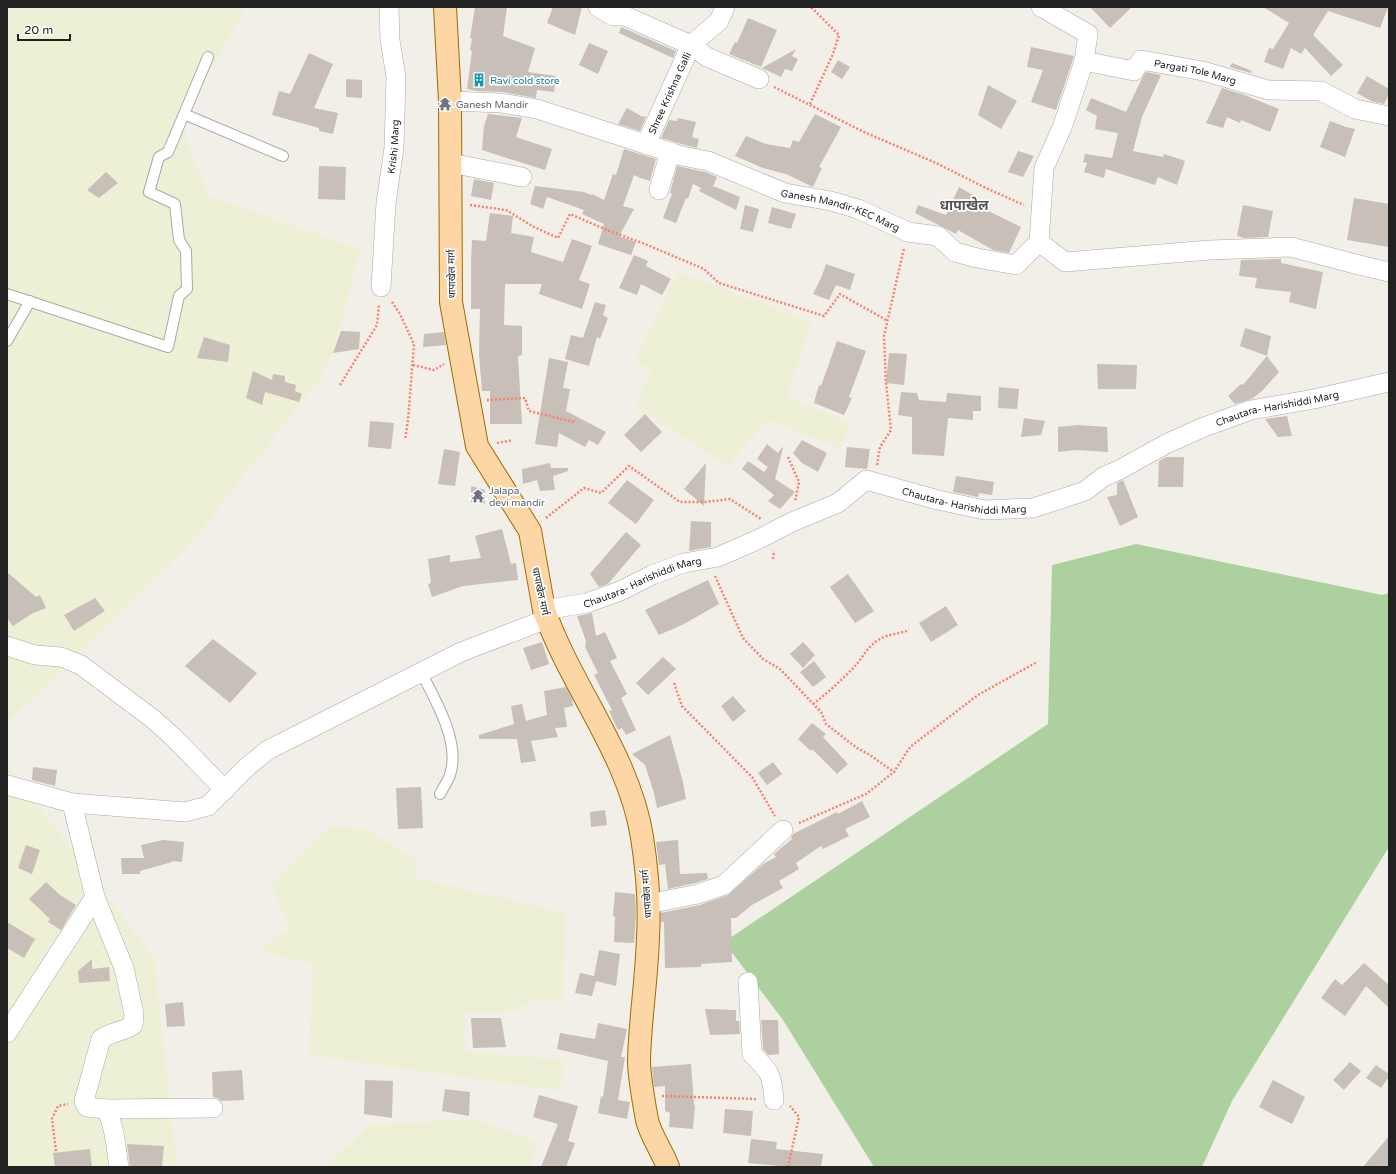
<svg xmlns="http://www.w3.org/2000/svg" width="1396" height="1174" viewBox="0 0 1396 1174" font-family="'Varela Round','Noto Sans Devanagari',sans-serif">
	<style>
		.farmland { fill: #eef0d5 }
		.forest { fill: #add19e }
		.building { fill: #c7bfb8 }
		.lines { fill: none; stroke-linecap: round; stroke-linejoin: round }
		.service-casing { stroke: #a9a9a9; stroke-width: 12 }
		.minor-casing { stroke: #a9a9a9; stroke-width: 20 }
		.primary-casing { stroke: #a06b00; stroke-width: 24 }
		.path { stroke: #fa8072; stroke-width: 2.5; stroke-dasharray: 2 2; stroke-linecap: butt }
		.service { stroke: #fff; stroke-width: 10 }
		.minor { stroke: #fff; stroke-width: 19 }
		.primary { stroke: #fcd6a4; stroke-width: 22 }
		.labels { text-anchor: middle; stroke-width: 3.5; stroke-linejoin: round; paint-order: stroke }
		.street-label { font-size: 10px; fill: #222; stroke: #fff }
		.culture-label { font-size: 10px; fill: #0d838f; stroke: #fff; text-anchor: start }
		.worship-label { font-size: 10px; fill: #5b616d; stroke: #fff; text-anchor: start }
		.district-label { font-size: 14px; font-weight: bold; fill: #555; stroke: #fff }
	</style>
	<rect width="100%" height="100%" fill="#f2efe9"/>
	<path class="farmland" d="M 7,7 L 246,7 L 181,123 L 208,196 L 360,249 L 333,353 L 322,376 L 189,546 L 7,722 Z
		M 678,272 L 812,322 L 787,397 L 851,423 L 840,448 L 768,420 L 728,466 L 635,407 L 651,370 L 634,360 Z
		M 7,765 L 154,958 L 177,1167 L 7,1167 Z
		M 332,826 L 368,829 L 417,861 L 413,877 L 566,913 L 563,1001 L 533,998 L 516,1012 L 465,1013 L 466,1051 L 565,1060 L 560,1091 L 309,1055 L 312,965 L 259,950 L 290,928 L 271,884 Z
		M 476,1119 L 538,1142 L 529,1167 L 326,1167 L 371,1125 Z"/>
	<path class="forest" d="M 1136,544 L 1382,595 L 1389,593 L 1389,847 L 1232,1101 L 1202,1167 L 874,1167 L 783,1020 L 724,942 L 1048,724 L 1052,565 Z"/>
	<path class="building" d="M 475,7 L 507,7 L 503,36 L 535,48 L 528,72 L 556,76 L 554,92 L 537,90 L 536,98 L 503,92 L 477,91 L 467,89 L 472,51 L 470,50 L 472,39 L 470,38 Z
		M 553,7 L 582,7 L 575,35 L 547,23 Z
		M 1090,7 L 1132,7 L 1110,28 Z
		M 1263,7 L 1388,7 L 1380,28 L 1328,11 L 1313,35 L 1343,65 L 1331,76 L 1305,48 L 1301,54 L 1291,48 L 1283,69 L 1264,62 L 1269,48 L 1273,49 L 1289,23 Z
		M 748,18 L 777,30 L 761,67 L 729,54 L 735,42 L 737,43 Z
		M 621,27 L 676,51 L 673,58 L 619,33 Z
		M 589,43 L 608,51 L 598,74 L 579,65 Z
		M 1031,47 L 1074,56 L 1056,110 L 1031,102 L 1043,70 L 1027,67 Z
		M 796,49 L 792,56 L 798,59 L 792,71 L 785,69 L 781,77 L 762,68 Z
		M 309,53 L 333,64 L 314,108 L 338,113 L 333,134 L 319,131 L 319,128 L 272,115 L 279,91 L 290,94 Z
		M 838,60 L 850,67 L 842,79 L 831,72 Z
		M 1232,63 L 1252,71 L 1251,73 L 1230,67 Z
		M 1146,72 L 1161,75 L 1142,117 L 1133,151 L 1163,157 L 1164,154 L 1185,161 L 1177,185 L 1158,177 L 1155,185 L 1106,169 L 1104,178 L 1084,172 L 1087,163 L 1083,162 L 1085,154 L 1112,158 L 1118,133 L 1095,129 L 1097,116 L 1086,110 L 1091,98 L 1126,112 L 1142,78 Z
		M 1367,76 L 1389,89 L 1389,94 L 1384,104 L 1371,101 L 1357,93 Z
		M 346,79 L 362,80 L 362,98 L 346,97 Z
		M 988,85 L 1017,101 L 1001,129 L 978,115 Z
		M 1222,88 L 1242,94 L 1279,109 L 1270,132 L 1241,120 L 1240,123 L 1227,117 L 1223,128 L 1206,123 Z
		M 627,108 L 641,116 L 646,117 L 640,131 L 618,124 Z
		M 488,114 L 522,118 L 516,137 L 552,149 L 545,170 L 482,150 L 484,126 Z
		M 815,114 L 841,127 L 819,167 L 822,168 L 813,187 L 786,174 L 763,168 L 735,156 L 746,136 L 766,144 L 790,148 L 793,140 L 799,142 Z
		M 678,118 L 696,122 L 692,137 L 699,139 L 697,148 L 685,145 L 661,138 L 669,120 L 677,121 Z
		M 1330,121 L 1346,127 L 1355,129 L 1345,157 L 1320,147 Z
		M 624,149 L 656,159 L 650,181 L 640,178 L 634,175 L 623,206 L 634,209 L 619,236 L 636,242 L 631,255 L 598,244 L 604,224 L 582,214 L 584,210 L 547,197 L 543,209 L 530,204 L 535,186 L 584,192 L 591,195 L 592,194 L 604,200 L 613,174 L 616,175 Z
		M 1018,151 L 1034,156 L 1023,177 L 1008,172 Z
		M 319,166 L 346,167 L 345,200 L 318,199 Z
		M 677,166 L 705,172 L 717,177 L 713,186 L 740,197 L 736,210 L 699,191 L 701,188 L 693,184 L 688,199 L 686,198 L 676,223 L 663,218 L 672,194 L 670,193 Z
		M 106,172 L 118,183 L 99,198 L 87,190 Z
		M 474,179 L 494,183 L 491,200 L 471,196 Z
		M 959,187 L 976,197 L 972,203 L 1021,227 L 1009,253 L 993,250 L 958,230 L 956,234 L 915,213 L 918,205 L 946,215 Z
		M 1354,198 L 1389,204 L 1389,247 L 1347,240 Z
		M 745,205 L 759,209 L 753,232 L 740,229 Z
		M 1243,205 L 1273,211 L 1268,237 L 1244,238 L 1237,236 Z
		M 772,207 L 796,214 L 791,229 L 768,223 Z
		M 490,213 L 513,216 L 511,233 L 534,237 L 531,252 L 563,262 L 572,239 L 592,246 L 579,280 L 590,284 L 582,309 L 539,294 L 542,284 L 505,284 L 504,325 L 522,326 L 522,355 L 518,356 L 522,424 L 490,424 L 490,391 L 482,391 L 479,354 L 480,309 L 471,309 L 471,262 L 472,240 L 486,241 Z
		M 634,255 L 648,261 L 646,266 L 671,279 L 662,295 L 641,284 L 637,295 L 619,288 Z
		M 1281,259 L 1281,263 L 1323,272 L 1316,309 L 1289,302 L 1291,292 L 1255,288 L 1257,278 L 1239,276 L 1241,260 Z
		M 826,264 L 855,274 L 850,290 L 836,285 L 829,300 L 813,294 L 821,278 Z
		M 595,302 L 606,305 L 603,315 L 608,318 L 600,339 L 597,337 L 589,366 L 565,359 L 571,335 L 583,338 Z
		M 1245,328 L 1271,336 L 1267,356 L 1240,346 Z
		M 341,331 L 360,332 L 359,349 L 333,353 Z
		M 444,332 L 446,345 L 423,347 L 424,334 Z
		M 204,337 L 230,345 L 228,362 L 197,358 Z
		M 837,341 L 866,351 L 849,397 L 852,398 L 844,415 L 814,403 L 819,385 L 821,386 Z
		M 889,353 L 907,354 L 904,385 L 886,383 Z
		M 1267,356 L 1279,372 L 1262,391 L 1252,399 L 1235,404 L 1228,396 L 1241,384 L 1243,385 Z
		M 549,358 L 568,362 L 563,388 L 570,389 L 566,411 L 606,432 L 598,445 L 589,440 L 585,447 L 559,433 L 557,447 L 535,444 Z
		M 1097,364 L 1137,365 L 1136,389 L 1098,389 Z
		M 253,371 L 272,380 L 273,374 L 285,376 L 285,382 L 296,385 L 295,391 L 302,394 L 299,402 L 265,392 L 262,405 L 246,398 Z
		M 999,387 L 1019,389 L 1017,409 L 998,408 Z
		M 901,392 L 917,393 L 919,400 L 946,402 L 947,393 L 981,396 L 981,411 L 973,411 L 973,420 L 948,418 L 944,456 L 912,454 L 912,417 L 898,415 Z
		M 645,414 L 662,432 L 641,452 L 624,435 Z
		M 1287,416 L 1292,436 L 1278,437 L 1265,419 Z
		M 1024,418 L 1045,421 L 1041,435 L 1021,437 Z
		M 370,421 L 394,423 L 391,449 L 368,447 Z
		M 1078,425 L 1107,427 L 1108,452 L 1076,450 L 1058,452 L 1058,427 Z
		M 802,440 L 827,453 L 818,472 L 802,463 L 793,453 Z
		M 767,444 L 778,453 L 782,447 L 783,448 L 775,479 L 795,492 L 780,509 L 768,501 L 774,495 L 742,469 L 748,461 L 764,472 L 768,467 L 757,459 Z
		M 847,447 L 870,449 L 867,469 L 845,467 Z
		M 444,449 L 460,452 L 455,486 L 438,484 Z
		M 1166,457 L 1184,457 L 1183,487 L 1158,487 L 1159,461 Z
		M 550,463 L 551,468 L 568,468 L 568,471 L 553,476 L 555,490 L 540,491 L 537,480 L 523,484 L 522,469 Z
		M 706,463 L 704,506 L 684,489 Z
		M 956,476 L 994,482 L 992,495 L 979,493 L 978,497 L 953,492 Z
		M 627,480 L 654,500 L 636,524 L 608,503 Z
		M 1123,480 L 1138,517 L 1120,526 L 1107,497 L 1117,495 L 1117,483 Z
		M 471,486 L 485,490 L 485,504 L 471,502 Z
		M 691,521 L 711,522 L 711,547 L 689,551 Z
		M 502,529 L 511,564 L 516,563 L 518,580 L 463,586 L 432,597 L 428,584 L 431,583 L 428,559 L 450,555 L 450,562 L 481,558 L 475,536 Z
		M 626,532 L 641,545 L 608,584 L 599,587 L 590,574 Z
		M 7,572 L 36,597 L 40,595 L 46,608 L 33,613 L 13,626 L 7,618 Z
		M 848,574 L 874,611 L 855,623 L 830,587 Z
		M 708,580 L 719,604 L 684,624 L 659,635 L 645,610 Z
		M 95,598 L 105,611 L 74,631 L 64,615 Z
		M 946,606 L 958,625 L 931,642 L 919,623 Z
		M 592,613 L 596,636 L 605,632 L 617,658 L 610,661 L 627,694 L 621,698 L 636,730 L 626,735 L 622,728 L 618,730 L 609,711 L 612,710 L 594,675 L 598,673 L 585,647 L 586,641 L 577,616 Z
		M 213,639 L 257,673 L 230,703 L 185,666 Z
		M 542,642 L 549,664 L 531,670 L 523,648 Z
		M 803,642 L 815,655 L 803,668 L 790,654 Z
		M 663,657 L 676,669 L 648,695 L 636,683 Z
		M 814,661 L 826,677 L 813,687 L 800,672 Z
		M 566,687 L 572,699 L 573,706 L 564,708 L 567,727 L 555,728 L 558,737 L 531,741 L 536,761 L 521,763 L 517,739 L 479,739 L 479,735 L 514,724 L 511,706 L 522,704 L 526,721 L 547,715 L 544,691 Z
		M 733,696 L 746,711 L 733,722 L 721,706 Z
		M 812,723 L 826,734 L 823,737 L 848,764 L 837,774 L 812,749 L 811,751 L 798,739 Z
		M 670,735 L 683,782 L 686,799 L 657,808 L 654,793 L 645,765 L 632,754 Z
		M 773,762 L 782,774 L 767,785 L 758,773 Z
		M 33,767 L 57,770 L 55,786 L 32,780 Z
		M 421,787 L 423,828 L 398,829 L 396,788 Z
		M 862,801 L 870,817 L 845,829 L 849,836 L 823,849 L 821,846 L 796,863 L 799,869 L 779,881 L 783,888 L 752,905 L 736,918 L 731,918 L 732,962 L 701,964 L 701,967 L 665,968 L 664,922 L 661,922 L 661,913 L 700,905 L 728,895 L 763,864 L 776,857 L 774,854 L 792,839 L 791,837 L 793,834 L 837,812 L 838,814 Z
		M 605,810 L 607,825 L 591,827 L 590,812 Z
		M 163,840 L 184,842 L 182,862 L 172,861 L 172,862 L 140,871 L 140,874 L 122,874 L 121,858 L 146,858 L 144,858 L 141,845 Z
		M 678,840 L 680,874 L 707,873 L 708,879 L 695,883 L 668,889 L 665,864 L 659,865 L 656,842 Z
		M 26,845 L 40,850 L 32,874 L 18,868 Z
		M 46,882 L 60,895 L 76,905 L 61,930 L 48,922 L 50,919 L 29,899 Z
		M 615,892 L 635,894 L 636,913 L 634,943 L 614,942 L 615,917 L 613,916 Z
		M 7,922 L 35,939 L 24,958 L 7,948 Z
		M 599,950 L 620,954 L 616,986 L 596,981 L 592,996 L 575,993 L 580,973 L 594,976 Z
		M 92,959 L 92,969 L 109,967 L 110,981 L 79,983 L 78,971 Z
		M 1364,963 L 1389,985 L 1389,1008 L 1366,986 L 1345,1016 L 1321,998 L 1335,979 L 1342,985 Z
		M 183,1002 L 185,1026 L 167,1027 L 165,1004 Z
		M 705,1009 L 736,1010 L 736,1021 L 739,1021 L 740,1034 L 710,1035 Z
		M 471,1018 L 501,1018 L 506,1047 L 473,1048 Z
		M 761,1020 L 778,1020 L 779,1054 L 768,1055 L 763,1049 Z
		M 598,1023 L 627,1029 L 621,1057 L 625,1057 L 618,1100 L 630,1102 L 627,1119 L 598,1113 L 601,1096 L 603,1097 L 608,1061 L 557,1049 L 560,1033 L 595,1039 Z
		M 1350,1062 L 1361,1071 L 1344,1090 L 1333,1080 Z
		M 691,1064 L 694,1105 L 695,1105 L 693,1129 L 669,1127 L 670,1113 L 665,1111 L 665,1086 L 654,1087 L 652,1067 Z
		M 1376,1065 L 1389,1074 L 1389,1077 L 1381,1088 L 1366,1078 Z
		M 242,1070 L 244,1100 L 221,1101 L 218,1098 L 213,1097 L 212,1072 Z
		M 365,1080 L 393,1081 L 392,1118 L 364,1114 Z
		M 1273,1080 L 1305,1097 L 1292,1124 L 1259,1107 Z
		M 445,1089 L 470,1092 L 469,1116 L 442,1111 Z
		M 539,1095 L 578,1106 L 568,1141 L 575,1143 L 566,1167 L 541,1167 L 558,1124 L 533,1117 Z
		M 725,1109 L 753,1111 L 751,1136 L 723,1133 Z
		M 1389,1136 L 1389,1167 L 1363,1167 Z
		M 751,1139 L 777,1142 L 776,1149 L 823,1154 L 821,1167 L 791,1167 L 748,1163 Z
		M 127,1144 L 164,1146 L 162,1167 L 130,1167 Z
		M 90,1149 L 92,1167 L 55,1167 L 53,1153 Z"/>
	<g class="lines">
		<g class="service-casing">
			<path id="service" d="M 184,114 L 283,156
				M 7,294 L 168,347 L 179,296 L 187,289 L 186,251 L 179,240 L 175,204 L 149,192 L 159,157 L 168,152 L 208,57
				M 7,341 L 30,301
				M 421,672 C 435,700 461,742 450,775 C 448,781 443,788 440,794"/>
		</g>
		<g class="minor-casing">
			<g id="minor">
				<path d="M 598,7 L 613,16 L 625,16 L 691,45 L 707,57 L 759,79"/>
				<path id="s1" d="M 1041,7 L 1088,34 L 1084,61 L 1134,71 L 1141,60 L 1203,71 L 1268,90 L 1321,91 L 1355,109 L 1389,116"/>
				<path id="s2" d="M 450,101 L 501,103 L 537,109 L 682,156 L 708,161 L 785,193 L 831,201 L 858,209 L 908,232 L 938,236 L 955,252 L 977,258 L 1016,265 L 1039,242 L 1044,168 L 1063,125 L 1084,61"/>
				<path id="s3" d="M 646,144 L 691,45 L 719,21 L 725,7"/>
				<path d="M 450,163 L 522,177"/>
				<path d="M 659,190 L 670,152"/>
				<path d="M 1039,242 L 1065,262 L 1210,250 L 1291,247 L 1359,265 L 1389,272"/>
				<path id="s4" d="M 381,287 L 386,203 L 394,148 L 396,77 L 390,40 L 389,7"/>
				<path id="s5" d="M 544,610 L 587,603 L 620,591 L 652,575 L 684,563 L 718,557 L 759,539 L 792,522 L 838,503 L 866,480 L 938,500 L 985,510 L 1033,508 L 1085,491 L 1103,477 L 1119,470 L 1166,444 L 1204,427 L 1251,410 L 1314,399 L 1389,382"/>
				<path d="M 7,646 L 35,655 L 61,657 L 81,665 L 153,719 L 173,737 L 225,790"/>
				<path d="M 7,785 L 72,803 L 185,812 L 208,806 L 248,766 L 268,750 L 461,652 L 547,619"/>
				<path d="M 72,803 L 95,897 L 124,968 L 134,1014 L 133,1025 C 123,1032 110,1032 101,1039 L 84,1101 L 87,1107 L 106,1109 C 115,1127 116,1148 119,1167"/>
				<path d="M 648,904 L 698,894 L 724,885 L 783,830"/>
				<path d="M 748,982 L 752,1054 C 770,1072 772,1074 774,1100"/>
				<path d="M 7,1033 L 95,897"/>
				<path d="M 106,1109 L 213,1108"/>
			</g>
		</g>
		<g class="primary-casing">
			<path id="primary" d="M 445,7 L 450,101 L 451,302 L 477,446 L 530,531 L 544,610 C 571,687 629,755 642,837 C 647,869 650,904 648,936 C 647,978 640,1019 639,1060 C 639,1078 644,1102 647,1120 C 650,1134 663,1153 668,1167"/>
		</g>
		<path class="path" d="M 774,87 L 864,132 L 936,163 L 988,189 L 1024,205
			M 810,104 L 833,54 L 839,35 L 811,7
			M 470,205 L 506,210 L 534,227 L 558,238 L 570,214 L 607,230 L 645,244 L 704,269 L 719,283 L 824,316 L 840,294 L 888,321
			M 392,302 L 400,314 L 414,344 L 408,420 L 405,440
			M 413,365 L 434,370 L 444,364
			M 340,385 L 377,325 L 379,305
			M 487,400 L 525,398 L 529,411 L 574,422
			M 497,443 L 513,440
			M 788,457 L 799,482 L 795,502
			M 877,465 L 880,447 L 891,430 L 886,383 L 884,336 L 904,248
			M 546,518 L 584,488 L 601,493 L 629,466 L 680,502 L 705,502 L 730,499 L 761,519
			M 773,559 L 774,551
			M 715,576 L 743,638 L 763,659 L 780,669 L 821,712 L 826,724 L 857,748 L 870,755 L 894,772
			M 674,683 L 682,706 L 752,777 L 775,816
			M 813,704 C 829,692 844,678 857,664 C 864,655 869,645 880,639 C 888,634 900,634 909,630
			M 799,823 L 866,794 L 894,772 L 910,747 L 978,695 L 1037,662
			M 662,1096 L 757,1099
			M 56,1151 L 52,1119 L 58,1106 L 68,1104
			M 788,1167 L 799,1117 L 790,1106"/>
		<use href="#service" class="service"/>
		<use href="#minor" class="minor"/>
		<use href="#primary" class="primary"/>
	</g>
	<defs>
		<g id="building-bare" transform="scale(1.08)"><path d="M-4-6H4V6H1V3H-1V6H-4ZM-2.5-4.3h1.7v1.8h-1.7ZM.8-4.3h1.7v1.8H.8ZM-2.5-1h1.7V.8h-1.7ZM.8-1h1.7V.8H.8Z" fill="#0f9aa8" stroke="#fff" stroke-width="2.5" paint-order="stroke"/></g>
		<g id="temple-bare" transform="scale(1.08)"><path d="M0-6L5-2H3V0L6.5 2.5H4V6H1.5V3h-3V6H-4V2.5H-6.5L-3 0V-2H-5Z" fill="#6b7280" stroke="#fff" stroke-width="2.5" paint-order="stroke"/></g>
	</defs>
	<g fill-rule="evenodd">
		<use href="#building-bare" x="479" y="80"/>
		<use href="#temple-bare" x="445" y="104"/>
		<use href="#temple-bare" x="478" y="496"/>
	</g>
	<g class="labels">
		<g class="street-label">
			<text dy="4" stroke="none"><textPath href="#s1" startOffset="201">Pargati Tole Marg</textPath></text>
			<text dy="4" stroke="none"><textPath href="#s3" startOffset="56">Shree Krishna Galli</textPath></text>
			<text dy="4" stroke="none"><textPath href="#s4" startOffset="141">Krishi Marg</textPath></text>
			<text dy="4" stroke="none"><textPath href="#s2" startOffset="408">Ganesh Mandir-KEC Marg</textPath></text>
			<text transform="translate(451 274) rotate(-91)" y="4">धापाखेल मार्ग</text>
			<text dy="4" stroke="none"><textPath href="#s5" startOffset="788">Chautara- Harishiddi Marg</textPath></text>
			<text dy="4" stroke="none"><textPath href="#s5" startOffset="452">Chautara- Harishiddi Marg</textPath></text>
			<text dy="4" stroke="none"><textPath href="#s5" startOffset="103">Chautara- Harishiddi Marg</textPath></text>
			<text transform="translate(541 591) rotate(78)" y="4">धापाखेल मार्ग</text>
			<text transform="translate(646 894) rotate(-94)" y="4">धापाखेल मार्ग</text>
		</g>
		<g class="culture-label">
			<text x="490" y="84">Ravi cold store</text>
		</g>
		<g class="worship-label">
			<text x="456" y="108">Ganesh Mandir</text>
			<text x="489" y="494">Jalapa<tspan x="489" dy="12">devi mandir</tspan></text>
		</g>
		<g class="district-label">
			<text x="964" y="210">धापाखेल</text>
		</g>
	</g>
	<rect width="1396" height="1174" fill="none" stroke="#222222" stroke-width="16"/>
	<path d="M18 34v6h52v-6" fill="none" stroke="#222222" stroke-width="2"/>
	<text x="24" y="34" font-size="12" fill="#222222" stroke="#ffffff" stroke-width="3" paint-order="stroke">20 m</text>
</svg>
